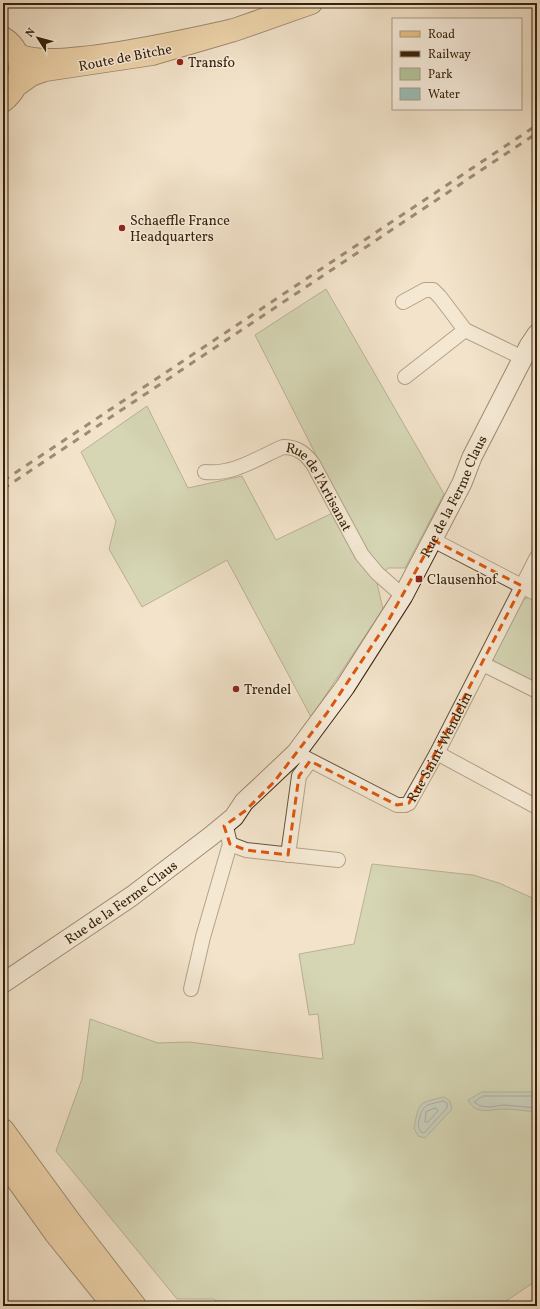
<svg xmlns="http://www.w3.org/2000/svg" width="540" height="1309" viewBox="0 0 540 1309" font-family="Vollkorn,serif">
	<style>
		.green { fill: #b4c59b; stroke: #767352 }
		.water { fill: #9bbeb7; stroke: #737f71 }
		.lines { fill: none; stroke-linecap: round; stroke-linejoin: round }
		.shore { stroke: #697060; stroke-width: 1 }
		.street-casing { stroke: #665239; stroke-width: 16 }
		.secondary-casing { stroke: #372109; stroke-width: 21 }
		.primary-casing { stroke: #372109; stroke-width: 24 }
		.highway-casing { stroke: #372109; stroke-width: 24 }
		.street { stroke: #f7eddd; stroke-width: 14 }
		.secondary { stroke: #f7eddd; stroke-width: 19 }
		.primary { stroke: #e9c285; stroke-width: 22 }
		.highway { stroke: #e9c285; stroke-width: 22 }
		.rail { stroke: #372109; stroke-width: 3; stroke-dasharray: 7 7; stroke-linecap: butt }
		.marked { fill: none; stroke: #df560c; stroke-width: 3; stroke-dasharray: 8 5; stroke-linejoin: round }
		.poi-dot { fill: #8f2418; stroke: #f7eddd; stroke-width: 1.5 }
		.labels { text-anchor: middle; stroke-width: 3; stroke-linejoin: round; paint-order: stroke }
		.street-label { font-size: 14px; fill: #372109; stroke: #f7eddd }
		.poi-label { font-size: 14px; fill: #372109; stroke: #f7eddd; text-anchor: start }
	</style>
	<rect width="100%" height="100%" fill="#f2e3ca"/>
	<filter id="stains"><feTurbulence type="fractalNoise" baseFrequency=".005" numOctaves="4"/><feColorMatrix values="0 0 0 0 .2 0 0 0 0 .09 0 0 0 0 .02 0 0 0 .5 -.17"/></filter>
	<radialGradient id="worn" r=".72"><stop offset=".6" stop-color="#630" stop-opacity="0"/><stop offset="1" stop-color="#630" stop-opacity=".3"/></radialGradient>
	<path class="green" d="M 326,289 L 444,494 L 405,568 L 388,568 L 377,583 L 383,609 L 311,717 L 227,560 L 142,607 L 109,549 L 116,521 L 81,452 L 147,406 L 188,488 L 242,476 L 276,540 L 343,508 L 255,335 Z
		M 530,597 L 537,601 L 537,683 L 495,664 L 492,656 L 522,600 Z
		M 372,864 L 473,875 L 499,883 L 537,900 L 537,1280 L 499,1306 L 221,1306 L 214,1299 L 177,1299 L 56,1151 L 82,1079 L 90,1019 L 158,1043 L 189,1042 L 323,1059 L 318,1014 L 309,1015 L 299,954 L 354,944 Z"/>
	<path class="water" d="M 482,1092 L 537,1092 L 537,1112 C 526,1111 515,1109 505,1109 C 490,1109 476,1116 468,1100 Z
		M 444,1097 L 450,1101 L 452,1109 L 425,1138 L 418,1136 L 414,1128 C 419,1102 418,1103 444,1097 Z"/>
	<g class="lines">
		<path class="shore" d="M 537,1096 L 483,1096 L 474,1102 L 480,1106 L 490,1107 L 504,1105 L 537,1108
			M 443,1101 L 447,1103 L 447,1108 L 424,1133 L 421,1132 C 418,1127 418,1125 419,1120 C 423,1103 428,1105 443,1101 Z
			M 436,1108 L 438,1111 L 428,1122 L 425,1122 L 426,1112 Z"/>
		<g class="street-casing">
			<g id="street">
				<path d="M 403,302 L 425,290 L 433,290 L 440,297 L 465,330 L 523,358"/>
				<path d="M 405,377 L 465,330"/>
				<path id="s1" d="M 205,472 C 234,475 257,458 283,447 C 297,447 305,453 313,464 L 362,555 L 377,573 L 403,596"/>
				<path d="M 433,540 L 537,594"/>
				<path d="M 483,664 L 537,691"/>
				<path id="s2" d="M 296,753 L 397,805 L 405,805 L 409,803 L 437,753 L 537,557"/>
				<path d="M 437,753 L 537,807"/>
				<path d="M 230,844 L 246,850 L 338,860"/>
				<path d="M 288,855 L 299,776 L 310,761"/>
				<path d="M 191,989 L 203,937 L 230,844 L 227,831 L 224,826"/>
			</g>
		</g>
		<g class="secondary-casing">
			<g id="secondary">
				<path id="s3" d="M 3,983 L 132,896 L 211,836 L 234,817 L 244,802 L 296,753 L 345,687 L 403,596 L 462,483 L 472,457 L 529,346 L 537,334"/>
			</g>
		</g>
		<g class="primary-casing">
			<path id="primary" d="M 234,30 L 311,3
				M 3,38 C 27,53 24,85 3,101
				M 17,54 C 49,73 193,39 234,30 L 152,54 L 45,70 L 31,75 L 17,85"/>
		</g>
		<g class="highway-casing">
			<path id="highway" d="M 3,1130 L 71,1223 L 135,1306
				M 3,1160 L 56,1234 L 114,1306"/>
		</g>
		<use href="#street" class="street"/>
		<use href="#secondary" class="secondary"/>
		<use href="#primary" class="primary"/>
		<use href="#highway" class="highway"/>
		<path class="rail" d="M 3,481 L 537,125
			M 3,489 L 537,133"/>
	</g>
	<path d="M0 0H540V1309H0ZM 433,540 L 522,586 L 409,803 L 397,805 L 310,761 L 299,776 L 288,855 L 246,850 L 230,844 L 224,826 L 245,811 L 274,782 L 327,713 L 387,623 Z" fill="#f2e3ca" fill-opacity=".55" fill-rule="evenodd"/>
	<path class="marked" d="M 433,540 L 522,586 L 409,803 L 397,805 L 310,761 L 299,776 L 288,855 L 246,850 L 230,844 L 224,826 L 245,811 L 274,782 L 327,713 L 387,623 Z"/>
	<g class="poi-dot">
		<circle cx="180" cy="62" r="4"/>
		<circle cx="122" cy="228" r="4"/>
		<rect x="415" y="575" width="8" height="8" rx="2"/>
		<circle cx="236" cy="689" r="4"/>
	</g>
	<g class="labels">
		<g class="street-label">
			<text transform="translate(125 57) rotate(-11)" y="5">Route de Bitche</text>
			<text dy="5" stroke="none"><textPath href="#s1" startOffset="140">Rue de l'Artisanat</textPath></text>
			<text dy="5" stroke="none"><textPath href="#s3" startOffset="676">Rue de la Ferme Claus</textPath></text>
			<text dy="5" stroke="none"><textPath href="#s2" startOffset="190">Rue Saint-Wendelin</textPath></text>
			<text dy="5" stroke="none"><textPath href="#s3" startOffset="143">Rue de la Ferme Claus</textPath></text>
		</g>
		<g class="poi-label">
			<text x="188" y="67">Transfo</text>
			<text x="130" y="225">Schaeffle France<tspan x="130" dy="16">Headquarters</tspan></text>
			<text x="427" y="584">Clausenhof</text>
			<text x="244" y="694">Trendel</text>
		</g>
	</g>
	<rect width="540" height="1309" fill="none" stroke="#f2e3ca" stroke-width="16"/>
	<rect x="4" y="4" width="532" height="1301" fill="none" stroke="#372109" stroke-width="2"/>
	<rect x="8" y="8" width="524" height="1293" fill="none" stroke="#372109"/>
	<rect x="392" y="18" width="130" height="92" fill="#f7eddd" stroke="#aa9b88"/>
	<rect x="400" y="31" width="20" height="6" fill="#e9c285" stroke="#aa9b88"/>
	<text x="428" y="38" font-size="12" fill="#372109">Road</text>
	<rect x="400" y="51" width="20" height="6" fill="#372109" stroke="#aa9b88"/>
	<text x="428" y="58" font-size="12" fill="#372109">Railway</text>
	<rect x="400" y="68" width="20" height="12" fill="#b4c59b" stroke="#aa9b88"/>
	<text x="428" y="78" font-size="12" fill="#372109">Park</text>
	<rect x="400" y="88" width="20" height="12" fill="#9bbeb7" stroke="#aa9b88"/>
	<text x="428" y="98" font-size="12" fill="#372109">Water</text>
	<g transform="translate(38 38) rotate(306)" stroke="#f7eddd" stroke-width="3" paint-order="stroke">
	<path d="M0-3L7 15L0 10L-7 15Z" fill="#372109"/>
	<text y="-6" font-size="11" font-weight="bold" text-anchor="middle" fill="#372109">N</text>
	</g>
	<rect width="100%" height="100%" filter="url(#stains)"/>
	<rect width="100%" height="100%" fill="url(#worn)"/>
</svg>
